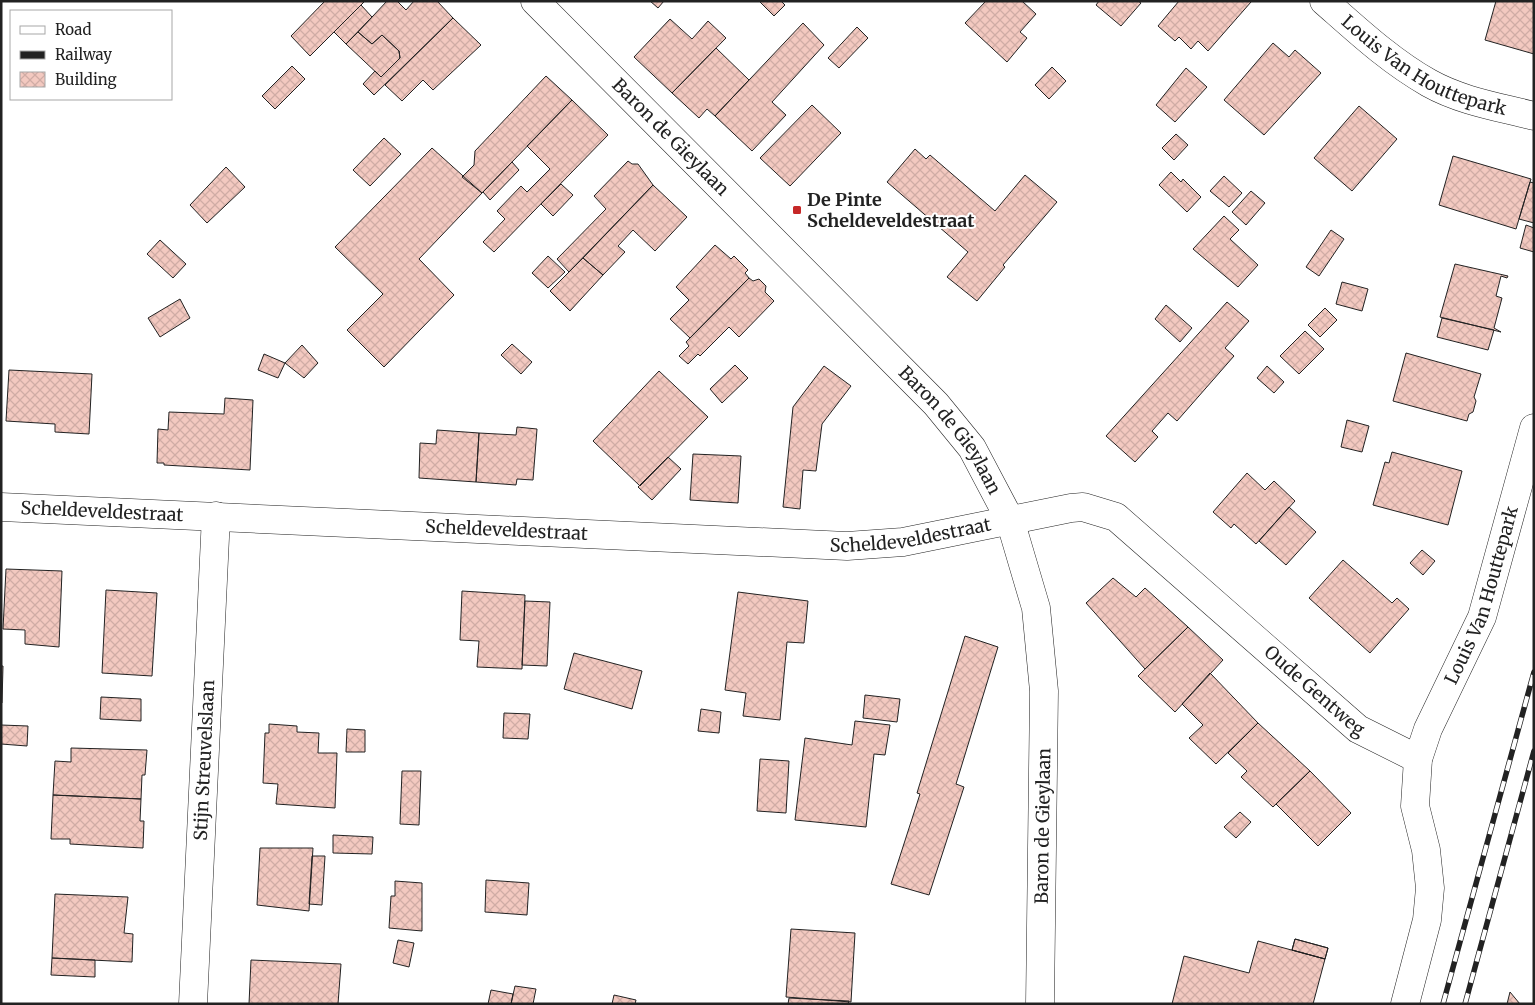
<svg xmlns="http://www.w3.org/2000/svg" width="1535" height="1005" viewBox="0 0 1535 1005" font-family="Merriweather,serif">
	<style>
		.building { fill: url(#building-cross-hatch); stroke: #222 }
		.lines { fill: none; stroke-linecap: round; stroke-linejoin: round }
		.minor-casing { stroke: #222; stroke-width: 29 }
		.minor { stroke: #fff; stroke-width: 28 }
		.rail-casing { stroke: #222; stroke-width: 5.5 }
		.rail { stroke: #fff; stroke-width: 4; stroke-dasharray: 11; stroke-linecap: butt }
		.poi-dot { fill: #c62828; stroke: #fff; stroke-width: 2 }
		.labels { text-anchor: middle; stroke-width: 4; stroke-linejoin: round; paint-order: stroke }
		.street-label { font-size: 18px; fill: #222; stroke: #fff }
		.poi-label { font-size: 18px; font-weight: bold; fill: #222; stroke: #fff; text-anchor: start }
	</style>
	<defs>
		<pattern id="building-cross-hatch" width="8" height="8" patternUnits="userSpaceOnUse" patternTransform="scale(1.25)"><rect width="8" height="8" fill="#f3c9c0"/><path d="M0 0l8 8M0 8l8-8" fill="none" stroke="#d0aca5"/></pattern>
	</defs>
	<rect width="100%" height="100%" fill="#fff"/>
	<path class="building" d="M 325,1 L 365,1 L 310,56 L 291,36 Z
		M 387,1 L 397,1 L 406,10 L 414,1 L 437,1 L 453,18 L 374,95 L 363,84 L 375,71 L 381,77 L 400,58 L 399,51 L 382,35 L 372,44 L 358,32 Z
		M 650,1 L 664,1 L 658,8 Z
		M 759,1 L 781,1 L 785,5 L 774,16 Z
		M 986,1 L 1022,1 L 1036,14 L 1020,32 L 1027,38 L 1007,62 L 965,23 Z
		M 1099,1 L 1138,1 L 1141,3 L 1121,26 L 1096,5 Z
		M 1179,1 L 1250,1 L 1251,2 L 1208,51 L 1198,41 L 1191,49 L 1179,37 L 1175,41 L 1158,26 Z
		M 1496,1 L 1534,1 L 1534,54 L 1485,40 Z
		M 361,5 L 372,17 L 346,44 L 334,32 Z
		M 453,18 L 481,45 L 433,90 L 423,80 L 402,101 L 385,85 Z
		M 670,19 L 692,39 L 708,21 L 726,38 L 672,93 L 634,57 Z
		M 803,23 L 824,45 L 772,102 L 786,115 L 752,151 L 715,116 Z
		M 857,27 L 868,38 L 839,68 L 828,58 Z
		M 358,32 L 372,44 L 382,35 L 399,51 L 400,58 L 381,77 L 346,44 Z
		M 1273,43 L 1289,57 L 1295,50 L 1321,73 L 1264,135 L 1224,100 Z
		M 716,48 L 749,80 L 715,116 L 707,109 L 699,118 L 672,93 Z
		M 292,66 L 305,79 L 275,109 L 262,96 Z
		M 1052,67 L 1066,81 L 1049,99 L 1035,85 Z
		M 1186,68 L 1207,87 L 1175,122 L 1156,105 Z
		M 546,76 L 572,100 L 482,193 L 462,177 L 474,165 L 475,151 Z
		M 572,100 L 608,135 L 494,252 L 483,242 L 505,219 L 497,211 L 521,186 L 527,192 L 550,169 L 527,146 Z
		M 812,105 L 841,133 L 790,186 L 760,158 Z
		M 1359,106 L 1397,139 L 1352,191 L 1314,158 Z
		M 1176,134 L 1188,145 L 1174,160 L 1162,148 Z
		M 384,138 L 401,154 L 370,186 L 353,170 Z
		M 432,148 L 482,193 L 419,259 L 454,295 L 384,367 L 347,330 L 383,294 L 335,247 Z
		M 915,149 L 926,159 L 930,155 L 995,211 L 1025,175 L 1057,202 L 1003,265 L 1005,267 L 977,301 L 947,277 L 968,252 L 887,182 Z
		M 1453,156 L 1531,179 L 1516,229 L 1439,205 Z
		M 628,161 L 632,164 L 638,164 L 653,185 L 569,272 L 557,259 L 606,209 L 594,196 Z
		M 512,162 L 519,170 L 490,200 L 483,192 Z
		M 226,167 L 245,187 L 207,223 L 190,205 Z
		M 1171,172 L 1181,182 L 1183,179 L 1201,197 L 1187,212 L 1159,185 Z
		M 1224,176 L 1242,193 L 1229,207 L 1210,191 Z
		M 1530,182 L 1534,183 L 1534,223 L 1519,219 Z
		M 561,184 L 573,195 L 553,216 L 541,204 Z
		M 653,185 L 687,217 L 655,251 L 633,230 L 618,246 L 625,252 L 603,275 L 583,258 Z
		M 1251,191 L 1265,203 L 1246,225 L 1232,212 Z
		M 1224,216 L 1239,230 L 1230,239 L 1258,265 L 1238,287 L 1193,249 Z
		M 1526,225 L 1534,228 L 1534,252 L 1520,248 Z
		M 1331,230 L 1344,239 L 1319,276 L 1306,267 Z
		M 160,240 L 186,264 L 173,278 L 147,254 Z
		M 715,245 L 731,259 L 734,256 L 748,270 L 745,273 L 749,278 L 690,338 L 670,319 L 689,300 L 676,287 Z
		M 548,256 L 565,272 L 548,288 L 532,273 Z
		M 583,258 L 603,275 L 570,311 L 550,291 Z
		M 1455,264 L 1508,276 L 1507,278 L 1501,276 L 1496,296 L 1502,298 L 1494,328 L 1501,332 L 1440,317 Z
		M 749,278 L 753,281 L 759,279 L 766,286 L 765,292 L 774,301 L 739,337 L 729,327 L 700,356 L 698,354 L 688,364 L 679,356 L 689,346 L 686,342 Z
		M 1342,282 L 1368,289 L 1362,311 L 1336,304 Z
		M 180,299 L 190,318 L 160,337 L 148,318 Z
		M 1227,302 L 1249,321 L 1225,348 L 1234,356 L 1177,421 L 1168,413 L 1152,431 L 1158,437 L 1135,462 L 1106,436 Z
		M 1166,305 L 1192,328 L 1180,342 L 1155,319 Z
		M 1325,308 L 1337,320 L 1320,337 L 1308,325 Z
		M 1442,318 L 1494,330 L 1488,350 L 1437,337 Z
		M 1305,331 L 1324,349 L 1299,374 L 1280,356 Z
		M 512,344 L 532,362 L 521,374 L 501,355 Z
		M 302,345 L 318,363 L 304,378 L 285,363 Z
		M 1406,353 L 1481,374 L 1474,397 L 1476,401 L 1473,412 L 1469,414 L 1467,421 L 1393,401 Z
		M 264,354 L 285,363 L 278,378 L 258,370 Z
		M 735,365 L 748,378 L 722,403 L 710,389 Z
		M 824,366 L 851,386 L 822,424 L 816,471 L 803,470 L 800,509 L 783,507 L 793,407 Z
		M 1267,366 L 1284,382 L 1274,393 L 1257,378 Z
		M 9,370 L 92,374 L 89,434 L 55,432 L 55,424 L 6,421 Z
		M 659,371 L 708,417 L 640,486 L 593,441 Z
		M 225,398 L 253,400 L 250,470 L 164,465 L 164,463 L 157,463 L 158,429 L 168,430 L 169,412 L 224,414 Z
		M 1347,420 L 1369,426 L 1362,452 L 1341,447 Z
		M 517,427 L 537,429 L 533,480 L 517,479 L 516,485 L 476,482 L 479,433 L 516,435 Z
		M 437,430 L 479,433 L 476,482 L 419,478 L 420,443 L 436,444 Z
		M 1392,452 L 1462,471 L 1448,525 L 1373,505 L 1385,462 L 1389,463 Z
		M 693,454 L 741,456 L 738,503 L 690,500 Z
		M 668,457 L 681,469 L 652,500 L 638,487 Z
		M 1247,473 L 1265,490 L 1274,481 L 1295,501 L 1256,544 L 1234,524 L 1231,528 L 1213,512 Z
		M 1289,507 L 1316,532 L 1286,565 L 1259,541 Z
		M 1422,550 L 1435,561 L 1423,575 L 1410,563 Z
		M 1343,560 L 1392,603 L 1397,598 L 1409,609 L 1370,653 L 1309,598 Z
		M 6,569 L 62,571 L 59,647 L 25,644 L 25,630 L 3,629 Z
		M 1113,578 L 1136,597 L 1145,588 L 1188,627 L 1145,669 L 1086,603 Z
		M 106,590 L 157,593 L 152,676 L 102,673 Z
		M 462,591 L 525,595 L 522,669 L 477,667 L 479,641 L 460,640 Z
		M 738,592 L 808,601 L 804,643 L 787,642 L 780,720 L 743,716 L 746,693 L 725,690 Z
		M 525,601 L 550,602 L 547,666 L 522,665 Z
		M 1188,627 L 1223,660 L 1175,712 L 1138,676 Z
		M 965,636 L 998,647 L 956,784 L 964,787 L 929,895 L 891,884 L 920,794 L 917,793 Z
		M 574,653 L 642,671 L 632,709 L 564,689 Z
		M 1,666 L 3,666 L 2,703 L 1,703 Z
		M 1210,673 L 1258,723 L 1216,764 L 1189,738 L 1203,725 L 1182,704 Z
		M 865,695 L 900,699 L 897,722 L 863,718 Z
		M 101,697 L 141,699 L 141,721 L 100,719 Z
		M 701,709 L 721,712 L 719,733 L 698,731 Z
		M 504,713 L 530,714 L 528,739 L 503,738 Z
		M 855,721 L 890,725 L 885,755 L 874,754 L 866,827 L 795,820 L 805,738 L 852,745 Z
		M 1258,723 L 1310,771 L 1273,807 L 1241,777 L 1247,771 L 1228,753 Z
		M 269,724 L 297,726 L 297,732 L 319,733 L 318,753 L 337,753 L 335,808 L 276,804 L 278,784 L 263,783 L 265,733 L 269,733 Z
		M 1,725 L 28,726 L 27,746 L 1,744 Z
		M 347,729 L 365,730 L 365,752 L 346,752 Z
		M 71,748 L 147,750 L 145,775 L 142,775 L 141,799 L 53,795 L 55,761 L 71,762 Z
		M 760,759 L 789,761 L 786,813 L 757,811 Z
		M 402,771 L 421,771 L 419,825 L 400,824 Z
		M 1310,771 L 1351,813 L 1318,846 L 1276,804 Z
		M 53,795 L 141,799 L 140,821 L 144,821 L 143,848 L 70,844 L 70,839 L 51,839 Z
		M 1240,812 L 1251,822 L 1236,838 L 1224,827 Z
		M 333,835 L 373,837 L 372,854 L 333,853 Z
		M 260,848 L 313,848 L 309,911 L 257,905 Z
		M 312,856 L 325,856 L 322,905 L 309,904 Z
		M 486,880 L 529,883 L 527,915 L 485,912 Z
		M 395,881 L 422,883 L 422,931 L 389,928 L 391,896 L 395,896 Z
		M 55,894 L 128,897 L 124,933 L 133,934 L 132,962 L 52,958 Z
		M 791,929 L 855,933 L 851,1002 L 786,997 Z
		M 1295,939 L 1328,948 L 1325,959 L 1292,950 Z
		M 1295,939 L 1328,948 L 1325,959 L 1292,950 Z
		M 398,940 L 414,943 L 409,967 L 393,963 Z
		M 1258,941 L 1325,959 L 1313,1004 L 1172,1004 L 1184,956 L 1249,973 Z
		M 52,958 L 95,960 L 95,977 L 51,975 Z
		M 251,960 L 341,964 L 338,1004 L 249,1004 Z
		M 515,986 L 536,989 L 533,1004 L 511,1004 Z
		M 491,990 L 513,994 L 511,1004 L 488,1004 Z
		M 1510,992 L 1520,1004 L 1507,1004 Z
		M 614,995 L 636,1000 L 635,1004 L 612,1004 Z
		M 789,998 L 849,1001 L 848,1004 L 788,1004 Z"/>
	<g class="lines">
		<g class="minor-casing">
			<g id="minor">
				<path id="s1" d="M 535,1 L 936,404 L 972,448 L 1010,520 L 1036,608 L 1044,691 L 1040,1004"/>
				<path id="s2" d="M 1324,1 C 1357,30 1390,61 1429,83 C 1461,101 1499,107 1534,116"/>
				<path id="s3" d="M 1,507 L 847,546 L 903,542 L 1071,508 L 1083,507 L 1116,517 L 1358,729 L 1418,759"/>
				<path id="s4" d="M 193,1004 L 216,516"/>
				<path id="s5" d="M 1405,1004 L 1427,920 L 1430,888 L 1426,850 L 1415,806 L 1418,759 L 1428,729 L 1482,617 L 1534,428"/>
			</g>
		</g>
		<use href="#minor" class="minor"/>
		<g class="rail-casing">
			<path id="rail" d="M 1443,1004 L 1534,672
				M 1465,1004 L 1534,751"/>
		</g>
		<use href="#rail" class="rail"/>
	</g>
	<rect class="poi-dot" x="792" y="205" width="10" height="10" rx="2.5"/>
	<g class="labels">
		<g class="street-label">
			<text dy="6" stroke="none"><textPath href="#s2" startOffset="121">Louis Van Houttepark</textPath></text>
			<text dy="6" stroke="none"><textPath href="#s1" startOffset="192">Baron de Gieylaan</textPath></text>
			<text dy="6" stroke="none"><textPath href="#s1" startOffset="598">Baron de Gieylaan</textPath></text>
			<text dy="6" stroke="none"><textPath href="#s3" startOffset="101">Scheldeveldestraat</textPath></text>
			<text dy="6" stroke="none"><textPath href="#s3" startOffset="506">Scheldeveldestraat</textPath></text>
			<text dy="6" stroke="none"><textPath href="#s3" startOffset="911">Scheldeveldestraat</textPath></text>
			<text dy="6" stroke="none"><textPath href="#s5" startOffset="426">Louis Van Houttepark</textPath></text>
			<text dy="6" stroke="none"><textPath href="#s3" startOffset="1385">Oude Gentweg</textPath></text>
			<text dy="6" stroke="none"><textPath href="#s4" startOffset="244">Stijn Streuvelslaan</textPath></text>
			<text transform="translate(1043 826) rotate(-89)" y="6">Baron de Gieylaan</text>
		</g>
		<g class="poi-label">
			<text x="807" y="206">De Pinte<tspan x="807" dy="21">Scheldeveldestraat</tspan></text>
		</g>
	</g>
	<rect width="1535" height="1005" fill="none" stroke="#222222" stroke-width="5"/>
	<rect x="10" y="10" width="162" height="90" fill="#ffffff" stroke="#a7a7a7"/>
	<rect x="20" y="26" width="25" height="8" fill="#ffffff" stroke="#a7a7a7"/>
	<text x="55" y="35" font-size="15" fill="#222222">Road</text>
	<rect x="20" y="51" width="25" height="8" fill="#222222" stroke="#a7a7a7"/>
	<text x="55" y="60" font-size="15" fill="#222222">Railway</text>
	<rect x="20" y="72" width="25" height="15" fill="url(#building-cross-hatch)" stroke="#a7a7a7"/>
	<text x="55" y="85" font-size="15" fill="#222222">Building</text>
</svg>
